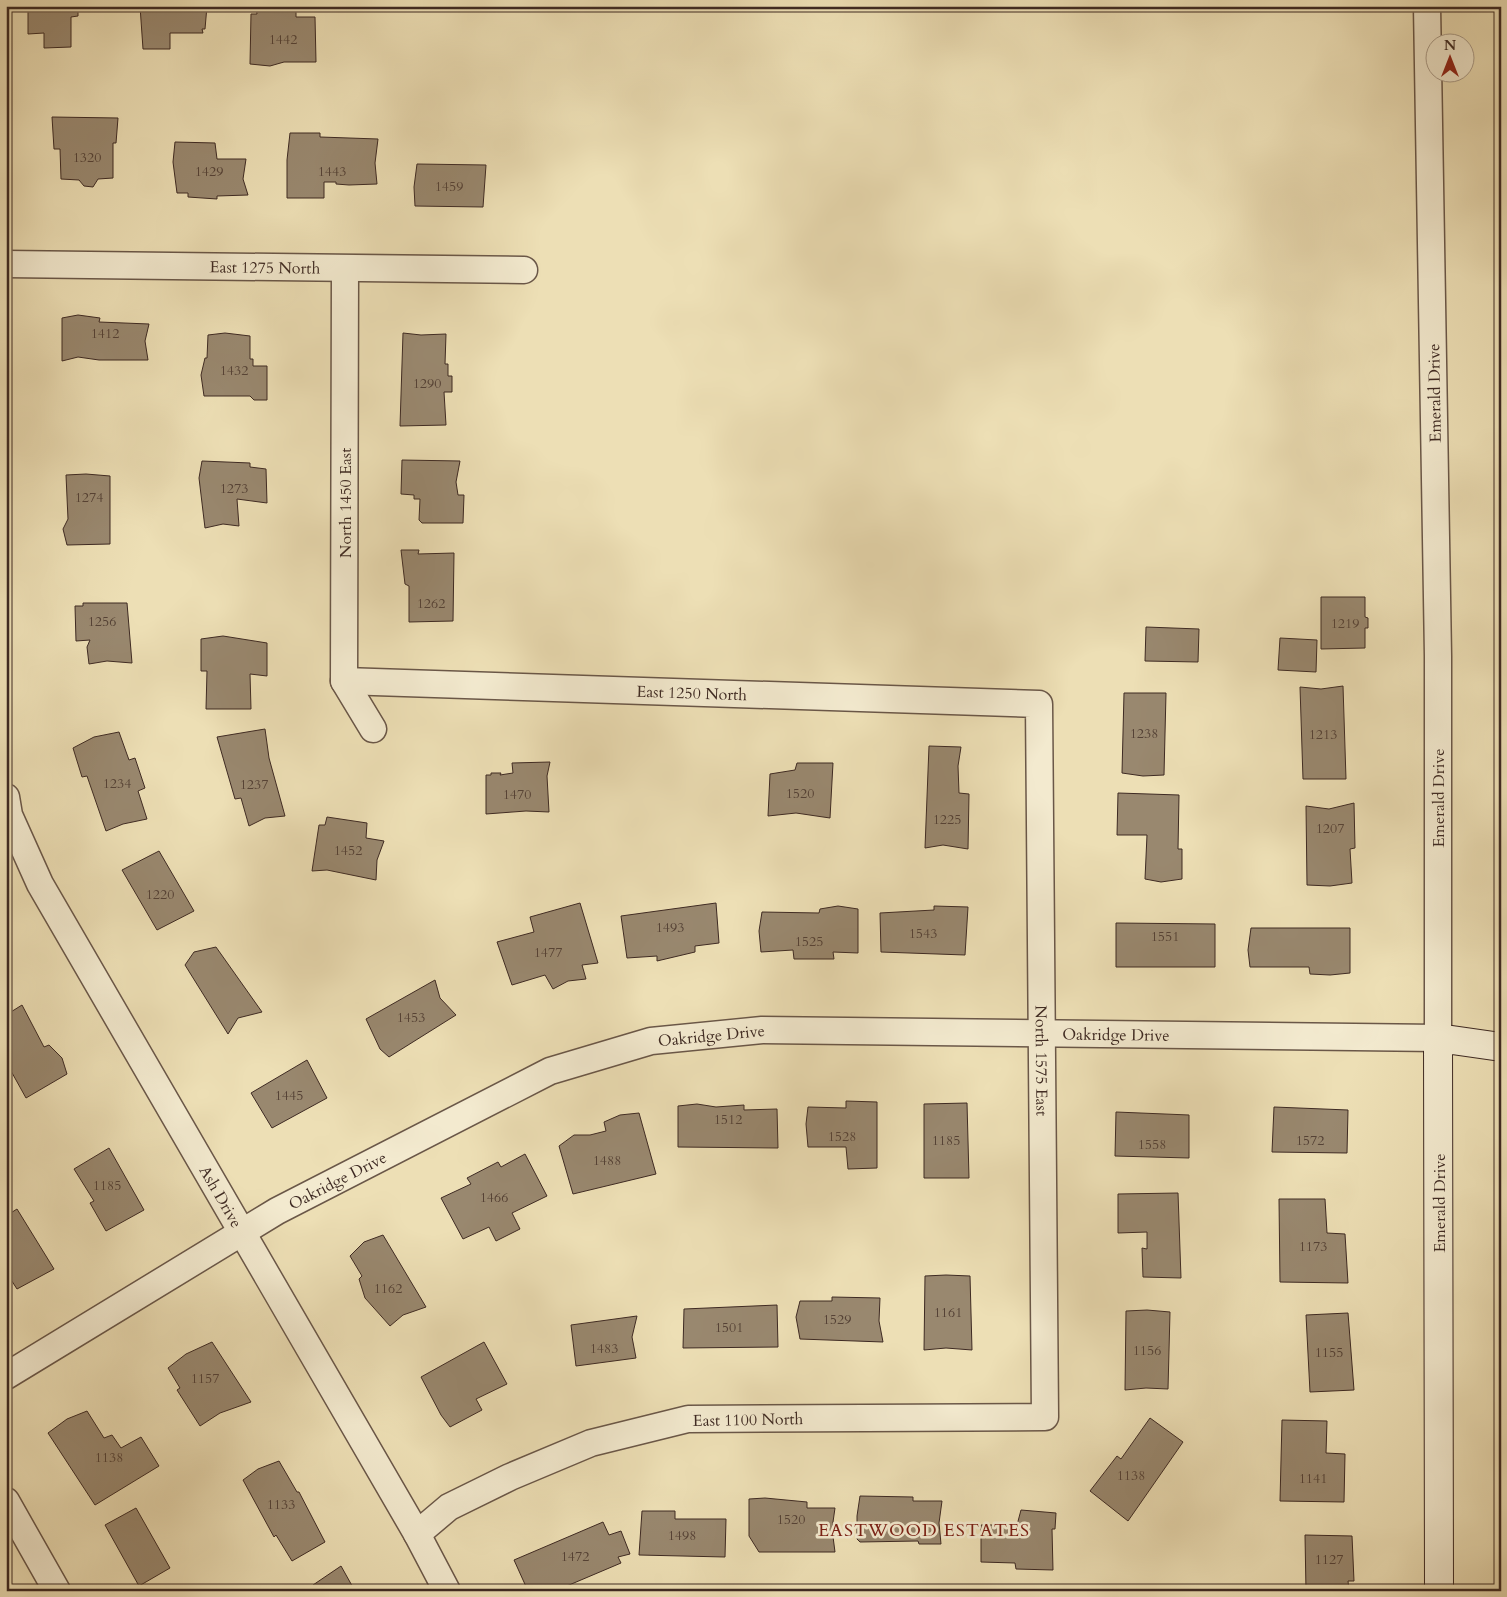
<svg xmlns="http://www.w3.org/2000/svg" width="1507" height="1597" viewBox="0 0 1507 1597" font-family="Cardo,serif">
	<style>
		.building { fill: #99886f; stroke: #3e2a23 }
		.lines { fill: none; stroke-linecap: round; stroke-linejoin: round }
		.street-casing { stroke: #6a5748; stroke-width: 29 }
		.secondary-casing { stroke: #3e2a23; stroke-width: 30 }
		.street { stroke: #f3eacf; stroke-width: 26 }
		.secondary { stroke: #f3eacf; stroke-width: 28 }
		.labels { text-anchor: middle; stroke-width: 5; stroke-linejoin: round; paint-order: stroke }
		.number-label { font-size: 14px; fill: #554236 }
		.street-label { font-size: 16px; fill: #3e2a23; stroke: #f3eacf }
		.neighbourhood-label { font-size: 18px; letter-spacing: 1px; fill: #7a1f14; stroke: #f3eacf }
	</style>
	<rect width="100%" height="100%" fill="#eddfb5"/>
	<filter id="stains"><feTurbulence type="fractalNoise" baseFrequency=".004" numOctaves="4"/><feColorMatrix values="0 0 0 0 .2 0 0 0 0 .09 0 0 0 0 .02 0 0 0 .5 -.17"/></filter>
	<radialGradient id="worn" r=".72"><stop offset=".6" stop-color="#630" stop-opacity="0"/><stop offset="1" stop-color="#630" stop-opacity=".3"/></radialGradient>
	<path class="building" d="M 28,6 L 78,6 L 78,16 L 71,17 L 71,47 L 44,48 L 44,33 L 28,34 Z
		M 140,6 L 207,6 L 205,29 L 202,29 L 203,33 L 170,33 L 170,49 L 143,49 Z
		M 256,6 L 288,6 L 288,11 L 296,10 L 296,17 L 315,17 L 316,62 L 284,62 L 270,66 L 250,64 L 251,14 L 257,14 Z
		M 52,117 L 118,118 L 116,143 L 113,143 L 113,178 L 98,179 L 93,187 L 84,186 L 79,180 L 61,179 L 60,149 L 54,149 Z
		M 290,133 L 320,133 L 320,137 L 378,139 L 375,163 L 377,184 L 349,185 L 336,184 L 336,182 L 324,182 L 324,198 L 287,198 L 287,160 Z
		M 175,142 L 215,143 L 217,159 L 246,159 L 243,179 L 248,195 L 217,196 L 217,199 L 188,197 L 188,193 L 177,193 L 173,162 Z
		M 417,164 L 486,165 L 483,207 L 415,206 L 414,187 Z
		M 78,315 L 100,318 L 99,322 L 149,324 L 145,341 L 148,360 L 99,360 L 78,357 L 62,361 L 62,318 Z
		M 225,333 L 250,336 L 250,359 L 253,359 L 253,366 L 267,366 L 267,400 L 254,400 L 250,396 L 204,396 L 201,375 L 205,358 L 207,358 L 208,335 Z
		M 403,333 L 421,335 L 446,334 L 445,364 L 448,364 L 448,376 L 452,376 L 452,392 L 444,392 L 446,425 L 400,426 Z
		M 402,460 L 460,461 L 456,482 L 458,495 L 464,495 L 463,523 L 422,523 L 419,520 L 420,499 L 414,499 L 414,495 L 401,494 Z
		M 202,461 L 250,463 L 250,467 L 266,469 L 267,503 L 237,499 L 239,526 L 223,524 L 205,528 L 199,478 Z
		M 86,474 L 110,476 L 110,544 L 67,545 L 63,529 L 68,519 L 66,475 Z
		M 401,550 L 419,550 L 418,554 L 454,553 L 453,621 L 409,622 L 409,586 L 405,584 Z
		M 1321,597 L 1365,597 L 1365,617 L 1368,618 L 1368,628 L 1365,628 L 1365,648 L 1321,649 Z
		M 83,603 L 127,603 L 132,663 L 107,661 L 89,664 L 87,647 L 90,640 L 76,641 L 75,606 L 83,606 Z
		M 1146,627 L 1199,629 L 1198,662 L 1145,661 Z
		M 223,636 L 267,643 L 267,676 L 250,674 L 251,709 L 206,709 L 207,671 L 201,671 L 201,639 Z
		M 1280,638 L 1317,640 L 1316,672 L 1278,670 Z
		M 1343,686 L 1346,779 L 1303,779 L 1300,687 L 1321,689 Z
		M 1124,693 L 1166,693 L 1164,775 L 1143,776 L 1122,773 Z
		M 265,729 L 269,758 L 285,816 L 265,818 L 249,826 L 241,798 L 235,799 L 217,737 Z
		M 119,732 L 129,760 L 135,758 L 145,788 L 138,791 L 147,819 L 123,824 L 106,831 L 87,776 L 82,777 L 73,748 L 94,737 Z
		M 929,746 L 961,747 L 958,766 L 959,793 L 969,794 L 968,849 L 943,845 L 925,848 Z
		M 550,762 L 547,776 L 549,812 L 526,811 L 486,814 L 486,775 L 491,775 L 491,773 L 501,773 L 500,775 L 513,773 L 512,763 Z
		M 797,763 L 833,763 L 830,818 L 796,813 L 768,816 L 770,774 L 795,770 Z
		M 1118,793 L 1179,795 L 1178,849 L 1182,849 L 1182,879 L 1161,882 L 1145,879 L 1147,835 L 1117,835 Z
		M 1354,803 L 1355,848 L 1350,849 L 1352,883 L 1330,886 L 1307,885 L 1306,806 L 1329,809 Z
		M 327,817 L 367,823 L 366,838 L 384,841 L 377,860 L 376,880 L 327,870 L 312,871 L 319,825 L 325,825 Z
		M 159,851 L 194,911 L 157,930 L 122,870 Z
		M 580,903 L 598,963 L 582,965 L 586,979 L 568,981 L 553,989 L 545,975 L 512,985 L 497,942 L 534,932 L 530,917 Z
		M 716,903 L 719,943 L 695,946 L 695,952 L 657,961 L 657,956 L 627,958 L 621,916 Z
		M 838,906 L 858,909 L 858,953 L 833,952 L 834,959 L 794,959 L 793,950 L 761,952 L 759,931 L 762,912 L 819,913 L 820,909 Z
		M 934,906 L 968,907 L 965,955 L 881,952 L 880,913 L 934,910 Z
		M 1116,923 L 1215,924 L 1215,967 L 1116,967 Z
		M 1251,928 L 1350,928 L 1350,973 L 1330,975 L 1310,974 L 1309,967 L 1250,967 L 1248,950 Z
		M 216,947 L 262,1012 L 238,1018 L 228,1034 L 185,965 L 194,952 Z
		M 435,980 L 440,998 L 456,1015 L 389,1057 L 380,1049 L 366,1019 Z
		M 22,1005 L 44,1047 L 49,1045 L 62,1058 L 67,1074 L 26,1098 L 6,1062 L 6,1015 Z
		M 307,1060 L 327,1098 L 272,1128 L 251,1093 Z
		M 846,1101 L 877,1102 L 877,1168 L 848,1169 L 846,1147 L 808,1147 L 806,1124 L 808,1107 L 846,1108 Z
		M 967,1103 L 969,1178 L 924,1178 L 924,1104 Z
		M 697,1104 L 716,1107 L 744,1105 L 744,1110 L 777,1109 L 778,1148 L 678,1147 L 678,1106 Z
		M 1274,1107 L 1348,1110 L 1347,1153 L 1272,1152 Z
		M 1116,1112 L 1189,1115 L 1189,1158 L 1115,1156 Z
		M 639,1113 L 656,1174 L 573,1194 L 559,1146 L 574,1135 L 590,1135 L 606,1131 L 604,1122 L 620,1115 Z
		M 109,1148 L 144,1210 L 106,1231 L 90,1203 L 94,1201 L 74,1169 Z
		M 525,1154 L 547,1196 L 512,1213 L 520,1229 L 496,1241 L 489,1227 L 463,1239 L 441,1198 L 471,1184 L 467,1178 L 498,1162 L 501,1167 Z
		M 1178,1193 L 1181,1278 L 1143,1277 L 1142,1248 L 1147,1249 L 1147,1232 L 1118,1233 L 1118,1194 Z
		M 1279,1199 L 1325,1199 L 1327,1233 L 1345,1234 L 1348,1283 L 1280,1282 Z
		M 17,1209 L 54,1269 L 17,1289 L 6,1272 L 6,1216 Z
		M 383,1235 L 426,1307 L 403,1315 L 390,1326 L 365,1298 L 359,1279 L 362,1276 L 350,1256 L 364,1242 Z
		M 946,1275 L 970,1276 L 972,1350 L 946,1348 L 924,1350 L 925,1276 Z
		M 832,1297 L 880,1298 L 879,1321 L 883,1342 L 800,1339 L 796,1317 L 800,1301 L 832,1301 Z
		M 777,1305 L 778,1347 L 683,1348 L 684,1309 Z
		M 1147,1310 L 1170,1312 L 1168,1389 L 1146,1388 L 1125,1390 L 1126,1311 Z
		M 1348,1313 L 1354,1390 L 1310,1392 L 1306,1315 Z
		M 637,1316 L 632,1337 L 636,1358 L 576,1366 L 571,1325 Z
		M 212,1342 L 251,1402 L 220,1413 L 200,1426 L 177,1390 L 180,1388 L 168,1368 L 186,1354 Z
		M 484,1342 L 507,1384 L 476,1399 L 482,1410 L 450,1427 L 441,1415 L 421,1377 Z
		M 87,1411 L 104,1438 L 112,1435 L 121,1448 L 141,1437 L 159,1466 L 95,1505 L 48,1433 L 67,1419 Z
		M 1150,1418 L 1183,1442 L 1128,1521 L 1090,1491 L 1117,1456 L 1121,1459 Z
		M 1282,1420 L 1327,1421 L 1326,1453 L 1345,1454 L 1344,1502 L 1280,1501 Z
		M 279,1461 L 297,1492 L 299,1492 L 325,1542 L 292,1561 L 276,1535 L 274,1537 L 243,1480 L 258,1469 Z
		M 860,1496 L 913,1497 L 913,1501 L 942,1501 L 939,1523 L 941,1544 L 919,1544 L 918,1541 L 860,1542 L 857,1539 L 857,1516 Z
		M 765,1498 L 807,1502 L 807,1508 L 835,1508 L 832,1529 L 835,1552 L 759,1552 L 749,1536 L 749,1499 Z
		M 136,1508 L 170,1568 L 139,1586 L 105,1525 Z
		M 1021,1510 L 1056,1513 L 1055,1529 L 1052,1529 L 1053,1570 L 1016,1569 L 1015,1563 L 981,1562 L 981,1525 L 1017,1525 Z
		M 642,1511 L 675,1511 L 675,1519 L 726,1519 L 725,1557 L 639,1555 Z
		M 603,1522 L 609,1535 L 621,1531 L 630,1554 L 618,1557 L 621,1563 L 555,1591 L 528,1591 L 514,1560 Z
		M 1305,1535 L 1352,1536 L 1354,1581 L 1348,1581 L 1349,1591 L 1306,1591 Z
		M 341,1566 L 355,1591 L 316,1591 L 313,1585 Z"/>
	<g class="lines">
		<g class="street-casing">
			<g id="street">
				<path id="s1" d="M 6,264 L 524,270"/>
				<path d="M 345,269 L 344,681 L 373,729"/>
				<path id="s2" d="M 344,681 L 1039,704 L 1045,1417 L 688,1419 L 591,1443 L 510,1477 L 449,1507 L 417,1534"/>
				<path id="s3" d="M 6,797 L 9,815 L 40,884 L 417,1534 L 447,1591"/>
				<path id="s4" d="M 6,1376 L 277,1211 L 550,1071 L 651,1041 L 762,1030 L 1438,1038 L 1438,656 L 1427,6"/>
				<path d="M 6,1501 L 57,1591"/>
			</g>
		</g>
		<g class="secondary-casing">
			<path id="secondary" d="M 1439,1591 L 1438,1038 L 1501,1047"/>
		</g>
		<use href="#street" class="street"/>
		<use href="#secondary" class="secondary"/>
	</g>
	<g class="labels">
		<g class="number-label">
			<text x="283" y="44">1442</text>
			<text x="87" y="162">1320</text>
			<text x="209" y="176">1429</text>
			<text x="332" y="176">1443</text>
			<text x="449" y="191">1459</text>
			<text x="105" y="338">1412</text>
			<text x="234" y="375">1432</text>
			<text x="427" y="388">1290</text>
			<text x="234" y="493">1273</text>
			<text x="89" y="502">1274</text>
			<text x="431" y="608">1262</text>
			<text x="102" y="626">1256</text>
			<text x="1345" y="628">1219</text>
			<text x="1144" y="738">1238</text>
			<text x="1323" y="739">1213</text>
			<text x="117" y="788">1234</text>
			<text x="254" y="789">1237</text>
			<text x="800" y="798">1520</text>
			<text x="517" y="799">1470</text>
			<text x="947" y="824">1225</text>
			<text x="1330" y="833">1207</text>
			<text x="348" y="855">1452</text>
			<text x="160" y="899">1220</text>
			<text x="670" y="932">1493</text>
			<text x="923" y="938">1543</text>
			<text x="1165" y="941">1551</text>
			<text x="809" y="946">1525</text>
			<text x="548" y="957">1477</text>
			<text x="411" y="1022">1453</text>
			<text x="289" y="1100">1445</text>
			<text x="728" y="1124">1512</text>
			<text x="842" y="1141">1528</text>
			<text x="946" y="1145">1185</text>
			<text x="1310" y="1145">1572</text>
			<text x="1152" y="1149">1558</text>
			<text x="607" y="1165">1488</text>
			<text x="107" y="1190">1185</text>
			<text x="494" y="1202">1466</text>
			<text x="1313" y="1251">1173</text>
			<text x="388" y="1293">1162</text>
			<text x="948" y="1317">1161</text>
			<text x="837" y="1324">1529</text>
			<text x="729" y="1332">1501</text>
			<text x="604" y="1353">1483</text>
			<text x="1147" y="1355">1156</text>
			<text x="1329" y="1357">1155</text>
			<text x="205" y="1383">1157</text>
			<text x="109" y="1462">1138</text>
			<text x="1131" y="1480">1138</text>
			<text x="1313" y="1483">1141</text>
			<text x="281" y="1509">1133</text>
			<text x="791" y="1524">1520</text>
			<text x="682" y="1540">1498</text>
			<text x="575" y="1561">1472</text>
			<text x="1329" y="1564">1127</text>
		</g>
		<g class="street-label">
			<text dy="6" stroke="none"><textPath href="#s1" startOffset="259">East 1275 North</textPath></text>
			<text transform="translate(1434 393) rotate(-91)" y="6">Emerald Drive</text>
			<text transform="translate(345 503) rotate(-90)" y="6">North 1450 East</text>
			<text dy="6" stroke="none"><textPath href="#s2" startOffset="348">East 1250 North</textPath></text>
			<text transform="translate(1438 798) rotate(-90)" y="6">Emerald Drive</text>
			<text dy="6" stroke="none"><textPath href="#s4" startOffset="1195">Oakridge Drive</textPath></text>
			<text dy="6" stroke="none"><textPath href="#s4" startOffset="790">Oakridge Drive</textPath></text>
			<text dy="6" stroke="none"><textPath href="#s2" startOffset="1052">North 1575 East</textPath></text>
			<text dy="6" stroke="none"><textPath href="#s4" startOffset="385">Oakridge Drive</textPath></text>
			<text dy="6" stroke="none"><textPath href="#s3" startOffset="455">Ash Drive</textPath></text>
			<text transform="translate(1439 1203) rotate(-90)" y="6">Emerald Drive</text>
			<text transform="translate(748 1419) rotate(-1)" y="6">East 1100 North</text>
		</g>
		<g class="neighbourhood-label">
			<text x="924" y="1536">EASTWOOD ESTATES</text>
		</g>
	</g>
	<rect width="1507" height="1597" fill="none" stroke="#eddfb5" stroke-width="25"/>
	<rect x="8" y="8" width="1492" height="1582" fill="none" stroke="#3e2a23" stroke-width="2.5"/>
	<rect x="12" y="12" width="1482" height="1572" fill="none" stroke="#3e2a23"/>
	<g transform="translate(1450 58)"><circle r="24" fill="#f3eacf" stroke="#ab9d8a"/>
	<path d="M0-4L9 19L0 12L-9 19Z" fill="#8f2418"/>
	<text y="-8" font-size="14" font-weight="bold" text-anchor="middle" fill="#3e2a23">N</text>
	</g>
	<rect width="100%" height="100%" filter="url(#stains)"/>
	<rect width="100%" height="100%" fill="url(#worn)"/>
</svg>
